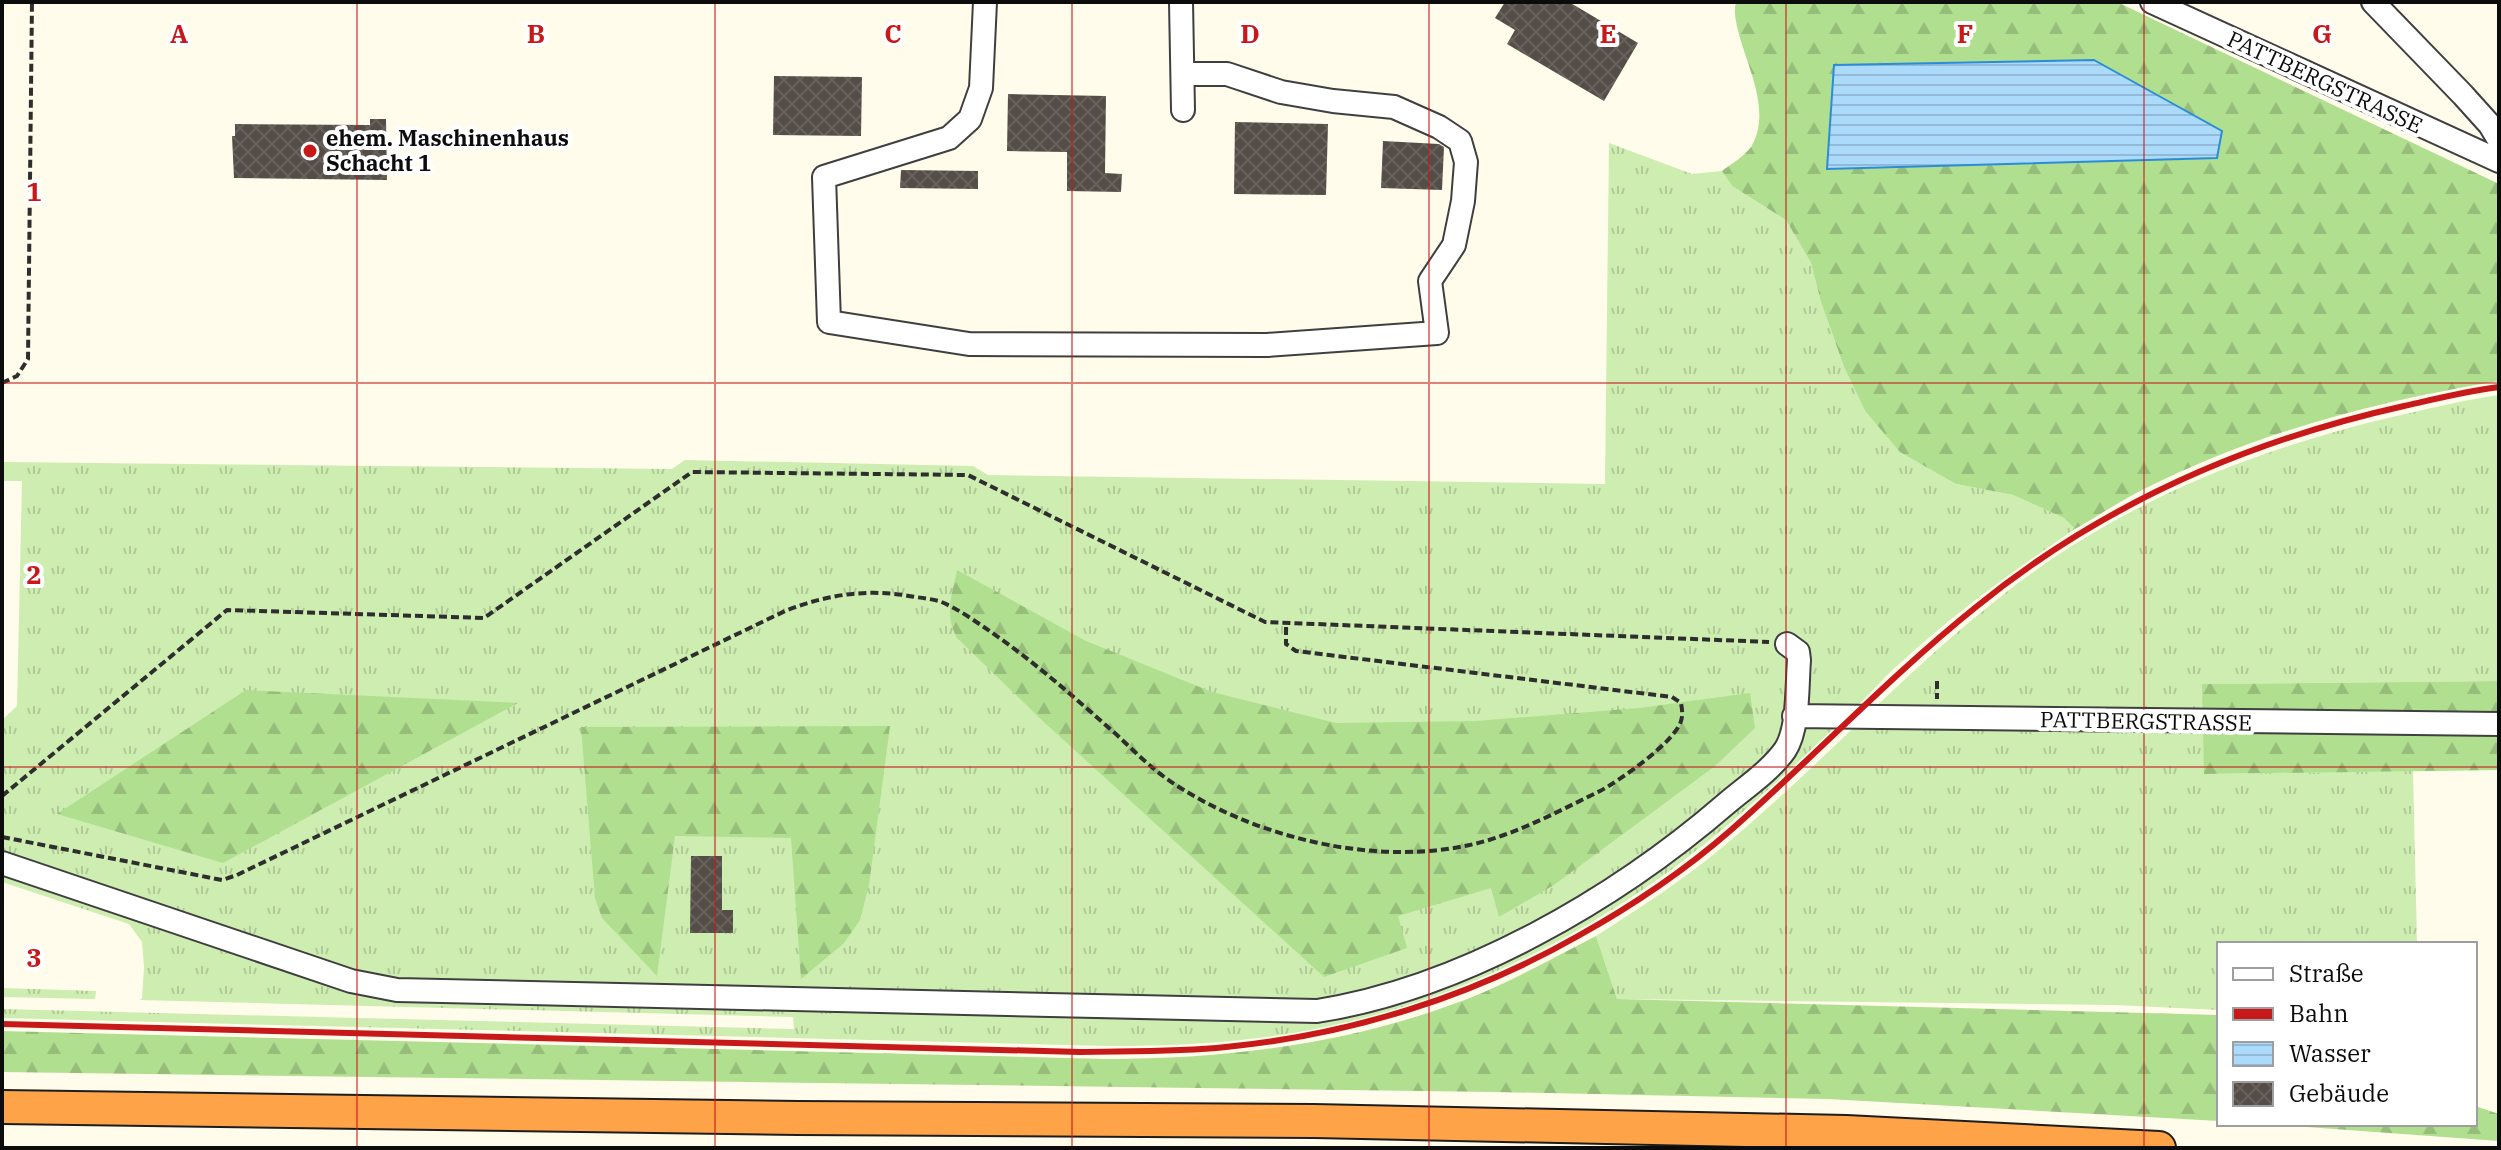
<svg xmlns="http://www.w3.org/2000/svg" width="2501" height="1150" viewBox="0 0 2501 1150" font-family="'IBM Plex Serif',serif">
	<style>
		.grass { fill: url(#grass-tufts) }
		.forest { fill: url(#forest-firs) }
		.water { fill: url(#water-rules); stroke: #2b8dd9; stroke-width: 2 }
		.building { fill: url(#building-cross-hatch) }
		.lines { fill: none; stroke-linecap: round; stroke-linejoin: round }
		.minor-casing { stroke: #3f3f3f; stroke-width: 26 }
		.highway-casing { stroke: #1d1d1d; stroke-width: 36 }
		.path { stroke: #2e2e2e; stroke-width: 4; stroke-dasharray: 8 4; stroke-linecap: butt }
		.minor { stroke: #fff; stroke-width: 22 }
		.highway { stroke: #ffa349; stroke-width: 32 }
		.rail { stroke: #c7191a; stroke-width: 6 }
		.grid { fill: none; stroke: #c7191a; stroke-width: 2; stroke-opacity: 0.55 }
		.poi-dot { fill: #c7191a; stroke: #fff; stroke-width: 3 }
		.labels { text-anchor: middle; stroke-width: 8; stroke-linejoin: round; paint-order: stroke }
		.street-label { font-size: 22px; fill: #0c0c0c; stroke: #fff }
		.poi-label { font-size: 22px; font-weight: bold; fill: #0c0c0c; stroke: #fff; text-anchor: start }
		.grid-label { font-size: 26px; text-anchor: middle; font-weight: bold; fill: #c7191a; stroke: #fff; stroke-width: 8; stroke-linejoin: round; paint-order: stroke }
	</style>
	<defs>
		<pattern id="grass-tufts" width="24" height="20" patternUnits="userSpaceOnUse" patternTransform="scale(2)"><rect width="24" height="20" fill="#ceedb1"/><path d="M3 7l-1-3M5 7V3M7 7l1-3M15 17l-1-3M17 17v-4M19 17l1-3" fill="none" stroke="#b0ca97"/></pattern>
		<pattern id="forest-firs" width="22" height="20" patternUnits="userSpaceOnUse" patternTransform="scale(2)"><rect width="22" height="20" fill="#b0df8f"/><path d="M5 1l3.5 6h-7zM16 11l3.5 6h-7z" fill="#96be7a"/></pattern>
		<pattern id="water-rules" width="6" height="5" patternUnits="userSpaceOnUse" patternTransform="scale(2)"><rect width="6" height="5" fill="#abdafb"/><path d="M0 2.5h6" fill="none" stroke="#92bad6"/></pattern>
		<pattern id="building-cross-hatch" width="8" height="8" patternUnits="userSpaceOnUse" patternTransform="scale(2)"><rect width="8" height="8" fill="#554d47"/><path d="M0 0l8 8M0 8l8-8" fill="none" stroke="#68625d"/></pattern>
	</defs>
	<rect width="100%" height="100%" fill="#fffceb"/>
	<path class="grass" d="M 1609,143 L 1692,174 L 1722,171 L 1732,186 L 1786,220 L 1811,263 L 1821,302 L 1844,367 L 1865,411 L 1900,451 L 1956,484 L 2013,495 L 2064,518 L 2075,529 C 2013,571 1953,614 1898,665 C 1883,678 1870,694 1855,708 C 1810,751 1765,794 1717,834 C 1605,927 1467,998 1325,1027 C 1254,1042 1181,1046 1108,1046 L 2,1018 L 2,1009 L 794,1029 L 793,1017 L 140,1000 L 142,998 L 144,967 L 142,942 L 129,924 L 2,882 L 2,720 L 17,706 L 22,481 L 2,481 L 2,462 L 672,469 L 685,460 L 973,466 L 988,475 L 1605,484 Z
		M 2499,395 L 2499,681 L 2203,684 L 2205,774 L 2413,771 L 2417,944 L 2219,944 L 2219,1010 L 2115,1005 L 1617,999 L 1596,936 C 1641,907 1685,879 1725,845 C 1821,765 1905,671 2004,594 C 2118,504 2252,450 2392,417 C 2428,409 2463,400 2499,395 Z
		M 2,988 L 96,991 L 95,999 L 2,997 Z"/>
	<path class="forest" d="M 1736,2 L 2117,2 L 2499,184 L 2499,381 C 2377,401 2255,433 2144,489 C 2120,501 2098,516 2075,529 L 2064,518 L 2013,495 L 1956,484 L 1900,452 L 1865,411 L 1844,367 L 1821,302 L 1811,263 L 1786,220 L 1732,186 L 1722,171 C 1731,164 1745,156 1751,147 C 1771,114 1750,72 1740,38 C 1737,27 1733,13 1736,2 Z
		M 957,570 L 1086,641 L 1212,692 L 1336,723 L 1476,721 L 1639,708 L 1750,693 L 1755,728 L 1715,766 L 1554,885 L 1499,917 L 1491,888 L 1398,916 L 1407,948 L 1324,977 L 1046,724 L 957,638 C 944,613 952,596 957,570 Z
		M 2499,681 L 2499,770 L 2204,774 L 2202,684 Z
		M 246,690 L 518,703 L 223,863 L 57,814 Z
		M 890,726 L 869,885 L 860,920 L 844,943 L 801,979 L 791,838 L 675,836 L 657,976 L 602,918 L 595,898 L 581,727 Z
		M 1596,936 L 1617,999 L 2219,1015 L 2219,1121 L 1828,1099 L 1495,1092 L 2,1072 L 2,1031 L 1107,1059 C 1235,1059 1363,1042 1482,993 C 1521,976 1559,955 1596,936 Z
		M 2475,1106 L 2499,1114 L 2499,1141 L 2266,1124 L 2475,1124 Z"/>
	<path class="water" d="M 2094,60 L 2222,131 L 2217,158 L 1827,169 L 1834,65 Z"/>
	<path class="building" d="M 1505,2 L 1569,2 L 1638,43 L 1604,101 L 1507,44 L 1515,30 L 1495,18 Z
		M 774,76 L 862,77 L 861,136 L 773,135 Z
		M 1008,94 L 1106,96 L 1105,173 L 1122,174 L 1121,192 L 1067,191 L 1067,152 L 1007,151 Z
		M 370,119 L 386,119 L 387,180 L 234,178 L 232,136 L 235,136 L 235,124 L 370,125 Z
		M 1235,122 L 1328,124 L 1326,195 L 1234,194 Z
		M 1383,141 L 1439,144 L 1444,147 L 1442,190 L 1381,188 Z
		M 901,170 L 978,171 L 978,189 L 900,188 Z
		M 691,856 L 722,856 L 722,910 L 733,910 L 733,933 L 690,933 Z"/>
	<g class="lines">
		<g class="minor-casing">
			<path id="minor" d="M 985,2 L 981,88 L 970,119 L 949,138 L 824,177 L 829,322 L 969,344 L 1267,345 L 1437,333 L 1430,281 L 1454,245 L 1463,201 L 1466,162 L 1460,141 L 1439,127 L 1394,107 L 1333,101 L 1281,92 L 1227,74 L 1183,74
				M 1181,2 L 1183,110
				M 2152,2 L 2499,161
				M 2373,2 L 2463,95 L 2490,125 L 2499,140
				M 1794,716 L 2499,724
				M 2,863 L 351,981 L 397,990 L 1317,1011 C 1463,988 1616,899 1727,803 C 1746,787 1771,770 1785,750 C 1799,729 1797,684 1799,660 L 1798,652 L 1787,644"/>
		</g>
		<g class="highway-casing">
			<path id="highway" d="M 2,1107 L 798,1118 L 1314,1121 L 1846,1132 L 2159,1148"/>
		</g>
		<path class="path" d="M 2,383 L 17,376 L 28,359 L 32,2
			M 1937,681 L 1937,699
			M 2,796 L 227,610 L 484,618 L 692,472 L 968,475 L 1265,622 L 1769,642
			M 2,837 L 222,880 L 237,875 L 785,611 C 828,594 870,588 915,597 C 923,598 931,599 939,601 C 957,608 975,621 991,632 C 1036,663 1076,699 1117,735 C 1133,750 1149,766 1167,779 C 1253,839 1386,871 1489,840 C 1528,828 1563,809 1600,791 C 1619,781 1675,742 1681,721 C 1683,715 1682,708 1681,703 L 1672,697 L 1296,651 L 1286,644 L 1286,623"/>
		<use href="#minor" class="minor"/>
		<use href="#highway" class="highway"/>
		<path class="rail" d="M 2,1024 L 1080,1052 C 1129,1051 1178,1052 1226,1047 C 1349,1035 1471,997 1578,936 C 1632,906 1684,871 1731,830 C 1814,757 1890,676 1976,607 C 2101,505 2247,441 2404,406 C 2435,399 2467,391 2499,387"/>
	</g>
	<path class="grid" d="M 357,2 L 357,1148M 715,2 L 715,1148M 1072,2 L 1072,1148M 1429,2 L 1429,1148M 1786,2 L 1786,1148M 2144,2 L 2144,1148M 2,383 L 2499,383M 2,767 L 2499,767"/>
	<circle class="poi-dot" cx="310" cy="151" r="8"/>
	<g class="labels">
		<g class="street-label">
			<text transform="translate(2325 82) rotate(25)" y="8">PATTBERGSTRASSE</text>
			<text transform="translate(2146 721) rotate(1)" y="8">PATTBERGSTRASSE</text>
		</g>
		<g class="poi-label">
			<text x="326" y="146">ehem. Maschinenhaus<tspan x="326" dy="25">Schacht 1</tspan></text>
		</g>
	</g>
	<g class="grid-label">
		<text x="179" y="43">A</text>
		<text x="536" y="43">B</text>
		<text x="893" y="43">C</text>
		<text x="1250" y="43">D</text>
		<text x="1608" y="43">E</text>
		<text x="1965" y="43">F</text>
		<text x="2322" y="43">G</text>
		<text x="34" y="201">1</text>
		<text x="34" y="584">2</text>
		<text x="34" y="967">3</text>
	</g>
	<rect width="2501" height="1150" fill="none" stroke="#0c0c0c" stroke-width="8"/>
	<rect x="2217" y="942" width="260" height="184" fill="#ffffff" stroke="#9e9e9e" stroke-width="2"/>
	<rect x="2233" y="968" width="40" height="12" fill="#ffffff" stroke="#9e9e9e" stroke-width="2"/>
	<text x="2289" y="982" font-size="24" fill="#0c0c0c">Straße</text>
	<rect x="2233" y="1008" width="40" height="12" fill="#c7191a" stroke="#9e9e9e" stroke-width="2"/>
	<text x="2289" y="1022" font-size="24" fill="#0c0c0c">Bahn</text>
	<rect x="2233" y="1042" width="40" height="24" fill="url(#water-rules)" stroke="#9e9e9e" stroke-width="2"/>
	<text x="2289" y="1062" font-size="24" fill="#0c0c0c">Wasser</text>
	<rect x="2233" y="1082" width="40" height="24" fill="url(#building-cross-hatch)" stroke="#9e9e9e" stroke-width="2"/>
	<text x="2289" y="1102" font-size="24" fill="#0c0c0c">Gebäude</text>
</svg>
